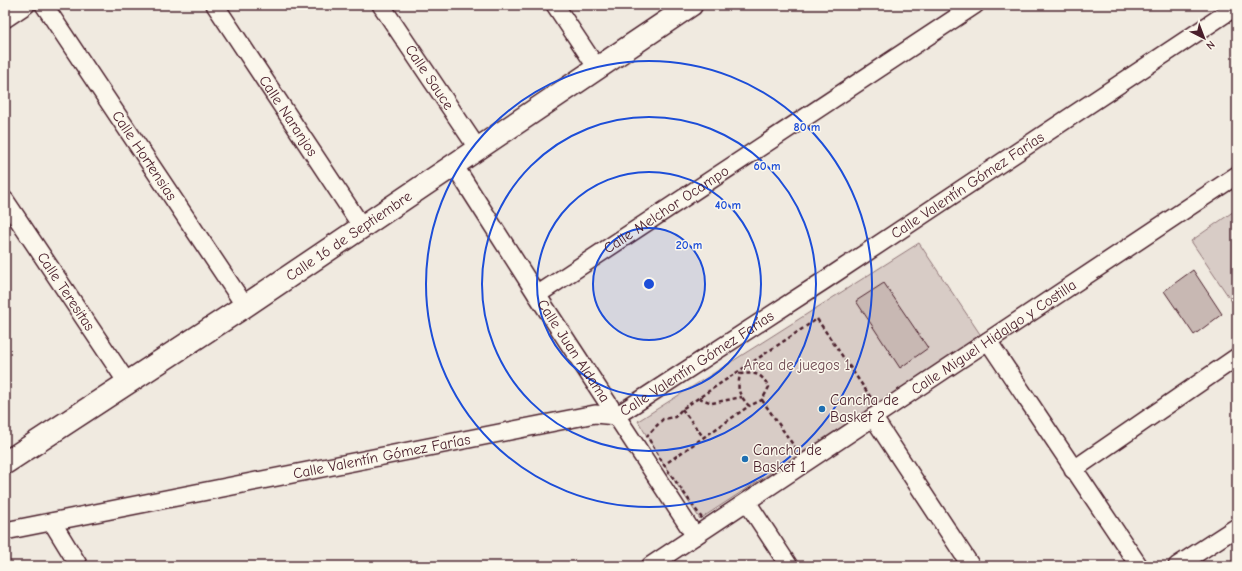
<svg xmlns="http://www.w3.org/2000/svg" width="1242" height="571" viewBox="0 0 1242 571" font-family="'Comic Neue',sans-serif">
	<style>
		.green { fill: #d8ccc6; stroke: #917678 }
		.building { fill: #c8b8b3; stroke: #4a1f2b }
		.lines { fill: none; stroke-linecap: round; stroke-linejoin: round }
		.street-casing { stroke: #4a1f2b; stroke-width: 20 }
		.secondary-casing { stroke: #4a1f2b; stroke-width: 25 }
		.path { stroke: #4a1f2b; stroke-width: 2.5; stroke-dasharray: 4 3; stroke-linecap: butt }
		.street { stroke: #fbf7ec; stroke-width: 17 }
		.secondary { stroke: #fbf7ec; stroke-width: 22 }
		.ring { fill: none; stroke: #1d4ed8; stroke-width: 2 }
		.poi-dot { fill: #1f6fb2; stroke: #fbf7ec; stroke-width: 1.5 }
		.labels { text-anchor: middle; stroke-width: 3; stroke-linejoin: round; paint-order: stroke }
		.street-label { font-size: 15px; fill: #4a1f2b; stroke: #fbf7ec }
		.park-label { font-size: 15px; fill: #6e4a52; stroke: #fbf7ec }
		.poi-label { font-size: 15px; fill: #4a1f2b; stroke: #fbf7ec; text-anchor: start }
		.centre { fill: #1d4ed8; stroke: #fbf7ec; stroke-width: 2 }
		.ring-label { font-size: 12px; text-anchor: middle; font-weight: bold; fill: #1d4ed8; stroke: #fbf7ec; stroke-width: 3; stroke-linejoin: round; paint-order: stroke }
	</style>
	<rect width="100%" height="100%" fill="#f0eae0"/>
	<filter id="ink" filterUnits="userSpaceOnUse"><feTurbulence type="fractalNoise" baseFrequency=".025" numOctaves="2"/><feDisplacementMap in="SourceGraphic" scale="8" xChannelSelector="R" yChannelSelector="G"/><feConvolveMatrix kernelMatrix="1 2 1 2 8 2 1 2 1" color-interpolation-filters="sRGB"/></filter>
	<g filter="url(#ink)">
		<path class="green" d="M 1237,209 L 1237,309 L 1191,241 Z
			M 919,243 L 982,337 L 804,451 L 700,519 L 664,465 L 638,421 Z"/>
		<path class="building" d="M 1193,270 L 1222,314 L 1194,335 L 1164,291 Z
			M 884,283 L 928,348 L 900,368 L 856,301 Z"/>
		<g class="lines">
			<g class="street-casing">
				<g id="street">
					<path id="s1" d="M 44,5 L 245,306"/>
					<path id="s2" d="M 215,5 L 362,227"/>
					<path id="s3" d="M 381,5 L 478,149"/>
					<path d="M 555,5 L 597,68"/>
					<path d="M 5,19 L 26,5"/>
					<path id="s4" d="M 454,165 L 537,295 L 695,536"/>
					<path id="s5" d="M 5,200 L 128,384"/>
					<path id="s6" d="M 537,295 L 975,5"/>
					<path d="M 988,341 L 1139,566"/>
					<path d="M 873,417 L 971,566"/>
					<path d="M 1073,470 L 1237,357"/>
					<path d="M 747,502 L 789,566"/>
					<path d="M 52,522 L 79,566"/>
					<path id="s7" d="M 5,531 L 595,414 L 616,416 L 825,280 L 1237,6"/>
					<path id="s8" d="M 650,566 L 1237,175"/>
					<path d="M 1177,566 L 1237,527"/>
				</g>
			</g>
			<g class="secondary-casing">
				<g id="secondary">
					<path id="s9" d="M 5,463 L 245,306 L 691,5"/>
				</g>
			</g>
			<path class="path" d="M 817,319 L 876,405 L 797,460 L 704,521 L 664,465 L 647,436 L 663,419 L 675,417 L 682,409 Z
				M 699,398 L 712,403 L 742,397
				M 762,400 L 796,449
				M 682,409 L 704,438
				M 668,462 L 749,406 C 738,393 737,391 740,374 C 756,373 760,372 769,387 L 762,400 L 749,406"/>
			<use href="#street" class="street"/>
			<use href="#secondary" class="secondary"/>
		</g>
	</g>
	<circle cx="649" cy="284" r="56" fill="#1d4ed8" fill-opacity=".12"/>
	<g class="ring">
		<circle cx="649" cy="284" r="56"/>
		<circle cx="649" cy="284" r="112"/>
		<circle cx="649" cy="284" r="167"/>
		<circle cx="649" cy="284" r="223"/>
	</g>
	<g class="poi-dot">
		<circle cx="822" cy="409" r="4"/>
		<circle cx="745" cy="459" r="4"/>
	</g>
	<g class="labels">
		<g class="street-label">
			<text dy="5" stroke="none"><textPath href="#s3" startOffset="87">Calle Sauce</textPath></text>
			<text dy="5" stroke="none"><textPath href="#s2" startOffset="133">Calle Naranjos</textPath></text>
			<text dy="5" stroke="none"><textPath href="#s1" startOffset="181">Calle Hortensias</textPath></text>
			<text dy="5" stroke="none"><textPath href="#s7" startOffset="1043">Calle Valentín Gómez Farías</textPath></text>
			<text dy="5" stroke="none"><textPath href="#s6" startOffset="155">Calle Melchor Ocampo</textPath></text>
			<text dy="5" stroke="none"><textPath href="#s9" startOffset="412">Calle 16 de Septiembre</textPath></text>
			<text dy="5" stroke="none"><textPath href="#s5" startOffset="110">Calle Teresitas</textPath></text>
			<text dy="5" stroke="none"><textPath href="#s8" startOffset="413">Calle Miguel Hidalgo y Costilla</textPath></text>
			<text dy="5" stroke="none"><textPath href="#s4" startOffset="221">Calle Juan Aldama</textPath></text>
			<text dy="5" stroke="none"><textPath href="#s7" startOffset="719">Calle Valentín Gómez Farías</textPath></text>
			<text dy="5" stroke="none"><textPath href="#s7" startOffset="384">Calle Valentín Gómez Farías</textPath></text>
		</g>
		<g class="park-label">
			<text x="797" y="370">Area de juegos 1</text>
		</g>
		<g class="poi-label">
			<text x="830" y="405">Cancha de<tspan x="830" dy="17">Basket 2</tspan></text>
			<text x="753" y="455">Cancha de<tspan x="753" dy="17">Basket 1</tspan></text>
		</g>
	</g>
	<circle cx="649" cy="284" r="6" class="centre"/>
	<g class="ring-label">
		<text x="807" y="131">80 m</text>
		<text x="767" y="170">60 m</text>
		<text x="728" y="209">40 m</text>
		<text x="689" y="249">20 m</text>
	</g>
	<rect width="1242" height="571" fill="none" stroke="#fbf7ec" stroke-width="20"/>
	<rect x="10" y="10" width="1222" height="551" fill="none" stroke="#4a1f2b" stroke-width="1.5" filter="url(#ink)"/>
	<g transform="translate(1204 38) rotate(138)" stroke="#fbf7ec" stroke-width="3" paint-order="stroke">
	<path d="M0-3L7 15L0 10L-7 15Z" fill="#4a1f2b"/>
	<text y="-6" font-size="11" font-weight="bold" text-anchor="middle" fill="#4a1f2b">N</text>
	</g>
</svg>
